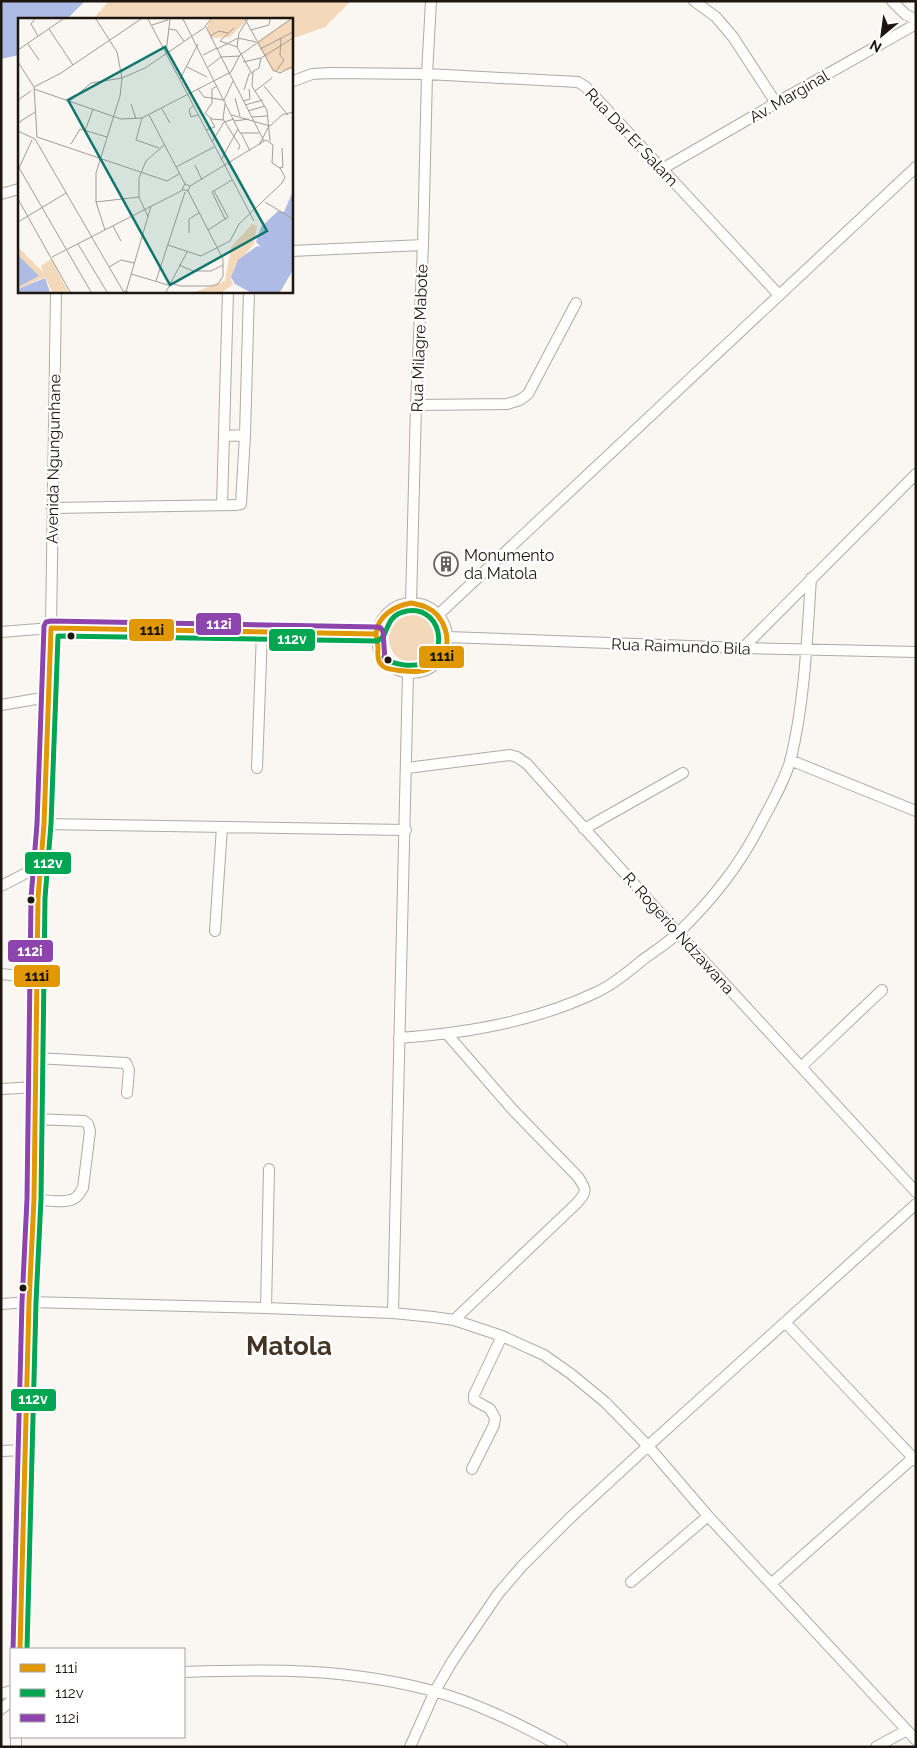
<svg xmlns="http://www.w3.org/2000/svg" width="917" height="1748" viewBox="0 0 917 1748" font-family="Raleway,sans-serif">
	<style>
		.green { fill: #f3d8ba }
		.water { fill: #aebbe5 }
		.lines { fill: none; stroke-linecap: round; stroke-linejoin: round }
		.minor-casing { stroke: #b0aba6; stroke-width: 12 }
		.minor { stroke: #fefefd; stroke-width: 10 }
		.bus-1-casing { stroke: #fff; stroke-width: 9 }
		.bus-2-casing { stroke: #fff; stroke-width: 9 }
		.bus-3-casing { stroke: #fff; stroke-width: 9 }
		.bus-1 { stroke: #e19802; stroke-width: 5 }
		.bus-2 { stroke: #00a651; stroke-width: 5 }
		.bus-3 { stroke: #8e44ad; stroke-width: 5 }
		.bus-dot { fill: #1d160f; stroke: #fff; stroke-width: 2 }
		.labels { text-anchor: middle; stroke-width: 5; stroke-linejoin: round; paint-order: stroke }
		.street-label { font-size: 16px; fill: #1d160f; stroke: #fff }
		.poi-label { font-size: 16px; fill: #1d160f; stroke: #fff; text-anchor: start }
		.town-label { font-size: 26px; font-weight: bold; fill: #443423; stroke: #fff }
		.inset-road { fill: none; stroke: #a29c97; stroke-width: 1 }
		.view { fill: #0f766e; fill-opacity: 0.15; stroke: #0f766e; stroke-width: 2.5 }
		.inset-edge { fill: none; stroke: #1d160f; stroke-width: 2.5 }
		.line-badge { stroke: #fff; stroke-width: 2 }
		.badge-label { font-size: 14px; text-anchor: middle; font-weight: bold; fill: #fff }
		.pale-badge-label { font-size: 14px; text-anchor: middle; font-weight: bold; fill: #111 }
	</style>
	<rect width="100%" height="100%" fill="#faf6f1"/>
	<path class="green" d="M 109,1 L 351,1 L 325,27 L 291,39 L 291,19 L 93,19 Z
		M389 639a24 24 0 1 1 48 0a24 24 0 1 1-48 0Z"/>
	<path class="water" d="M 1,1 L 85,1 L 67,19 L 19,19 L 19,55 L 1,59 Z"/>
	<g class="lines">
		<g class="minor-casing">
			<path id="minor" d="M 694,1 L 716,17 L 733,37 L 776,103
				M 892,1 L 905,14 L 916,20
				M 291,82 L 312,74 L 330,73 L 427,74 L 578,82 L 586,87 L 779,295
				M 662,169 L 776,103 L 916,24
				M 1,194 L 19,189
				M 291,251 L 423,245
				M 416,405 L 507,404 L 520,400 L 528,394 L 576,303
				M 224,436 L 245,435
				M 222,505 L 228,291
				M 52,508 L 235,505 L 241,504 L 245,435 L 249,291
				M377 638a35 35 0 1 1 70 0a35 35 0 1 1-70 0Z
				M 411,603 L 416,405 L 423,245 L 427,74 L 431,1
				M 438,615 L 916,167
				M 1,632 L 51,628 L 376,634
				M 447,637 L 743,648 L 916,652
				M 743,648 L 916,474
				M 1,705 L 48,697
				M 790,760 L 916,811
				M 257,768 L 262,632
				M 407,768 L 510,755 L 517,757 L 527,764 L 678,933 L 916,1192
				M 44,824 L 406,830
				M 584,829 L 683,773
				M 1,886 L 40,866
				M 215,931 L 222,827
				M 1,974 L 38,978
				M 447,1034 L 513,1110 L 578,1177 C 587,1190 587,1192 577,1203 L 454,1320
				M 399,1038 C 467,1033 534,1022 597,992 C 612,985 627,973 640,962 C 653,952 668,943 679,932 C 711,901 739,866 759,827 C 769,808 786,779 791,758 C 805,699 807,638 811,578
				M 36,1058 L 126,1063 L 129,1070 L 127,1093
				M 802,1066 L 882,990
				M 1,1089 L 36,1087
				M 34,1199 C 44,1200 67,1204 75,1198 C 79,1196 80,1192 83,1188 L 90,1131 L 88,1124 L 84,1121 L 35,1119
				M 1,1304 L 29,1302 L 266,1308 L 393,1313 L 433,1317 L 454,1320 L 502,1336 L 544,1355 L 571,1374 L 605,1402 L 648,1446 L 708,1516 L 916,1740
				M 266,1308 L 269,1169
				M 393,1313 C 397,1100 405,887 408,673
				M 785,1322 L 916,1461
				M 1,1451 L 24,1450
				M 472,1469 L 494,1425 L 495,1418 L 490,1409 L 474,1400 L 474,1395 L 502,1336
				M 631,1582 L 708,1516
				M 771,1584 L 913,1458
				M 20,1649 L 29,1302 L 34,1199 L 38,898 L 44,824 L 51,628 L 56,291
				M 184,1672 C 270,1669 348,1668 433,1691 C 478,1703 521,1725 562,1747
				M 1,1694 L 11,1691
				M 1,1709 L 11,1701
				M 16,1747 L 16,1737
				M 410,1747 L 435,1691 L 453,1660 L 498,1594 L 522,1566 L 570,1518 L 648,1446 L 916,1204
				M 876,1747 L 907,1730"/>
		</g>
		<use href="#minor" class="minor"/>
		<g class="bus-1-casing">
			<path id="bus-1" d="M 411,603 C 416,604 421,605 426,607 C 444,615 454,641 441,658 C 429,675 414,672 396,670 C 390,669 384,669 380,663 C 377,659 378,653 378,648 C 378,643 376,638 376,633 C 378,615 395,606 411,603 Z
				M 20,1649 L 29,1302 L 34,1199 L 38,898 L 44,824 L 51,628 L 376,634"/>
		</g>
		<g class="bus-2-casing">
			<path id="bus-2" d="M 27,1649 L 36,1302 L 41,1199 L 45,898 L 51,824 L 58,636 L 377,641 C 390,637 383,615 407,611 C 445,604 454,670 405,665 C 398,664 389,663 384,657"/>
		</g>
		<g class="bus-3-casing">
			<path id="bus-3" d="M 13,1649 L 22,1302 L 27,1199 L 31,898 L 37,824 L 44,626 L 46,622 L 51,621 L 377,627 L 381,628 L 383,632 L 385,660"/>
		</g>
		<use href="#bus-1" class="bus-1"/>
		<use href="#bus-2" class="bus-2"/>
		<use href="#bus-3" class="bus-3"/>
	</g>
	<defs>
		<g id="building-ring" transform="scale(1.25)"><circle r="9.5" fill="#fff" stroke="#6a645e" stroke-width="1.5"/><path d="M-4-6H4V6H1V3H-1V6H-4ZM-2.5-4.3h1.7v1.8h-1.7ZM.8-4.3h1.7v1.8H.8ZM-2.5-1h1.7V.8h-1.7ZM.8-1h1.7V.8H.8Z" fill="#6a645e"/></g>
	</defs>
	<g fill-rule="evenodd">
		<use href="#building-ring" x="446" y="564"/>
	</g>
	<g class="bus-dot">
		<circle cx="71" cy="636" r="4.5"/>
		<circle cx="388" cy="660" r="4.5"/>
		<circle cx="31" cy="900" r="4.5"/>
		<circle cx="23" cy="1288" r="4.5"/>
	</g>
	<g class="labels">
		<g class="street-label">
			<text transform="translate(789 96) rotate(-30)" y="6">Av. Marginal</text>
			<text transform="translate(632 137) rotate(47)" y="6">Rua Dar Er Salam</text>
			<text transform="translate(419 338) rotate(-88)" y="6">Rua Milagre Mabote</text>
			<text transform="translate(53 459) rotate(-89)" y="6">Avenida Ngungunhane</text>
			<text transform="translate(681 646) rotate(2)" y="6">Rua Raimundo Bila</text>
			<text transform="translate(679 933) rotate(48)" y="6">R. Rogerio Ndzawana</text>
		</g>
		<g class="poi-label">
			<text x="464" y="561">Monumento<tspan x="464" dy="18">da Matola</tspan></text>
		</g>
		<g class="town-label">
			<text x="289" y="1355">Matola</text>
		</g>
	</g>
	<g transform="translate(18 18)">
		<rect width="275" height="275" fill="#faf6f1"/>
		<path d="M 193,1 L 227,1 L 227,4 L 212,19 L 193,20 L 189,9 ZM 272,1 L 275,1 L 275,51 L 255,54 L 239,24 ZM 234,206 L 239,208 L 236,226 L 217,248 L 213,262 L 215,267 L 204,274 L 177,274 L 207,263 L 213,229 ZM 0,229 L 25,254 L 23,248 L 33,241 L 50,274 L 34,274 L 27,259 L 0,271 L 0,274 Z" fill="#f3d8ba"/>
		<path d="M 275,173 L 275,252 L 262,274 L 232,274 L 217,266 L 213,259 L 220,242 L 239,228 L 243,229 L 238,224 L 243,209 L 260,193 L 266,194 ZM 0,237 L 21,258 L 0,269 ZM 27,260 L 32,274 L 1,274 L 0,271 Z" fill="#aebbe5"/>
		<path class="inset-road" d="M 17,1 L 13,6 L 20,18M 78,1 L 99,34 L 104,60 L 102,78 L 78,155 L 78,184 L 87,212M 130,1 L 236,203M 165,1 L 222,115 L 241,115M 227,1 L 255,52 L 262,55 L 275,48M 230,1 L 221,15 L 219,29 L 233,54M 134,7 L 150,2M 188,9 L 246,123M 216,10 L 202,23 L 219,29M 31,11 L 55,47M 151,11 L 158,12 L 166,23M 233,12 L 251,7 L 252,1M 192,18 L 201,13 L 210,15M 10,26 L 21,42M 199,31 L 220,20 L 238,24M 242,31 L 275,14M 0,32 L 45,1M 148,35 L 152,1M 185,37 L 199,30M 0,44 L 16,69 L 19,119M 225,44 L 243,40 L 275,20M 169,49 L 189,59M 190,49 L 203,39 L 222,38M 259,52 L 266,42 L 262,37 L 263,20M 235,54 L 234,68 L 249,92 L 252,123M 162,61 L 180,26M 199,68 L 194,71 L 194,85 L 187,95 L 194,101 L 206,102M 246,68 L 270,97M 16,69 L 43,55 L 123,1M 16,71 L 103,101 L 124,100 L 213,54 L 222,37 L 273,1M 180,71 L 186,79 L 206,82 L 215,63M 226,72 L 231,56 L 241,50 L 243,40M 237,73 L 254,60M 217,80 L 222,98M 0,82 L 13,73M 52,83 L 73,65 L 104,60 L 127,50 L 186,10 L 193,1M 225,83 L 232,81 L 231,71M 113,86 L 118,101M 207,86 L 205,101 L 222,128 L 220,132M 227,87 L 245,82M 175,88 L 171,92 L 173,99 L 180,97M 144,91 L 152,105M 230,93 L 247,88M 131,97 L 167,166M 214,97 L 252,108 L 264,97 L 275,94M 234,99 L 250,98M 124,100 L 118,122 L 141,130M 216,103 L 231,101M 0,105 L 17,94M 188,112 L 197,109 L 192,100M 0,113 L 17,121 L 105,273 L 110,274M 67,113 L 75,91M 223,115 L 232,133M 19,119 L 149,163 L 161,156M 194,124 L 206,104 L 216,101M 53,126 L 62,111 L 89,119M 241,127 L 251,108M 203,142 L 220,111M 177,147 L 184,162M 0,148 L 73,274M 158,149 L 196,129M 1,150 L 14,122M 262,150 L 265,149 L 264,130M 172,168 L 167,166 L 164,171 L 170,173 L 172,168 L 248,122 L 255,127 L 254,145 L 262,150M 196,173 L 210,199 L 207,201M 0,181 L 52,274M 78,184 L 121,179M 247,184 L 275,201M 130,199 L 121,179 L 121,160 L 128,143 L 146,127M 0,204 L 48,175M 95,208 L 103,223M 190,212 L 207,201 L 194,174 L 214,162M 171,215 L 171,201 L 181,195M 60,226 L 89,274M 150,227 L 183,238 L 212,223 L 221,206 L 264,165 L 267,159 L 262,150M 34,239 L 165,172M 161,247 L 175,253 L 193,253 L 205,247M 91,249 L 103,242 L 116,245M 113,256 L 150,267M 138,263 L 167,174M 151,264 L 162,268 L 193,268 L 200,266 L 205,258 L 205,241 L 170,173M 108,274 L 133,188M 148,274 L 169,234"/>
		<path class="view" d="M 147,29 L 249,213 L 152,267 L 50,82 Z"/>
		<rect width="275" height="275" class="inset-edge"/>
	</g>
	<g class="line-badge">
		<rect x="195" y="612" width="47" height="24" rx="5" fill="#8e44ad"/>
		<rect x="128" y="618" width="47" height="24" rx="5" fill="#e19802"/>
		<rect x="268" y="628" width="48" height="24" rx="5" fill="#00a651"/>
		<rect x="418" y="645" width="47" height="24" rx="5" fill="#e19802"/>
		<rect x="24" y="851" width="48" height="24" rx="5" fill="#00a651"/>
		<rect x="7" y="939" width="47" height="24" rx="5" fill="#8e44ad"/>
		<rect x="13" y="964" width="48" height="24" rx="5" fill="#e19802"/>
		<rect x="10" y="1388" width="47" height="24" rx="5" fill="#00a651"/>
	</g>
	<g class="badge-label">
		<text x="219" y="629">112i</text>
		<text x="292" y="644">112v</text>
		<text x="48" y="868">112v</text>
		<text x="30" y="956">112i</text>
		<text x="33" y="1404">112v</text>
	</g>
	<g class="pale-badge-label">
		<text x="152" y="635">111i</text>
		<text x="442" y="661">111i</text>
		<text x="37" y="981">111i</text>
	</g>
	<rect width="917" height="1748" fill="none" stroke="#1d160f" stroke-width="5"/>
	<rect x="10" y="1648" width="175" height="90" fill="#ffffff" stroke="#a5a29f"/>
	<rect x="20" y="1664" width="25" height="8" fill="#e19802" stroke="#a5a29f"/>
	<text x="55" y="1673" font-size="15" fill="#1d160f">111i</text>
	<rect x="20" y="1689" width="25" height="8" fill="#00a651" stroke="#a5a29f"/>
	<text x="55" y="1698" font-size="15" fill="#1d160f">112v</text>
	<rect x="20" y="1714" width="25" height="8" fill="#8e44ad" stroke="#a5a29f"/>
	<text x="55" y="1723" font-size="15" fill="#1d160f">112i</text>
	<g transform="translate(882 35) rotate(209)" stroke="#ffffff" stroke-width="4" paint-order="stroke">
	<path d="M0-4L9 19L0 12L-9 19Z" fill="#1d160f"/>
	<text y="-8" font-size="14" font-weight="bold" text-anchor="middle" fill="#1d160f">N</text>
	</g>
</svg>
